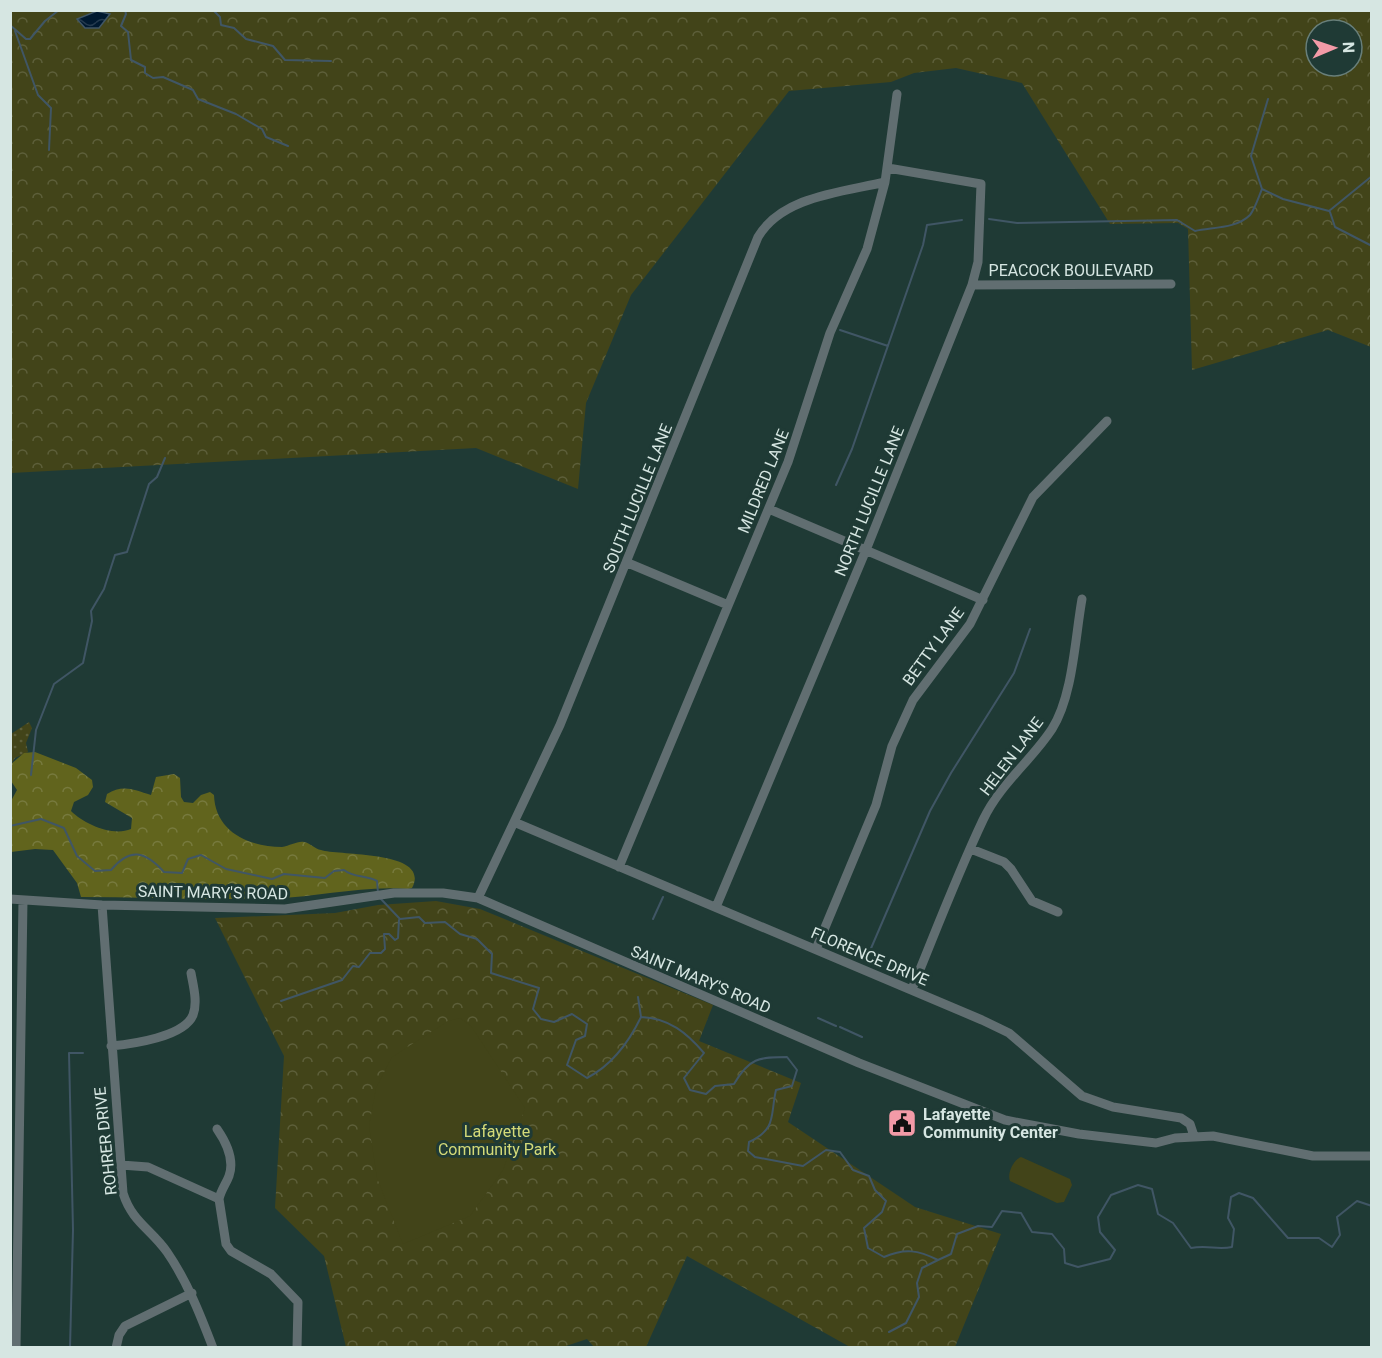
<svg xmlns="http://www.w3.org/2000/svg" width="1382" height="1358" viewBox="0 0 1382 1358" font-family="Roboto,sans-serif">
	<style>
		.grass { fill: url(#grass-dots) }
		.forest { fill: url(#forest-crowns) }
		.park { fill: url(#park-crowns); fill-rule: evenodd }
		.pitch { fill: #424419 }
		.water { fill: url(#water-waves); stroke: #405665; stroke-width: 1.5 }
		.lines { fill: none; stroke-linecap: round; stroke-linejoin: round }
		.stream { stroke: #405665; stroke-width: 2 }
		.minor { stroke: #616e71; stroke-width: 9 }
		.labels { text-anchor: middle; stroke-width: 6; stroke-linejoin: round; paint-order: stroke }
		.street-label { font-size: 16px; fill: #d6e6e2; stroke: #1f3a35 }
		.poi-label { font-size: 16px; font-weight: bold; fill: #d6e6e2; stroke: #1f3a35; text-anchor: start }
		.park-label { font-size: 16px; fill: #d4da78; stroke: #1f3a35 }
	</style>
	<defs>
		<pattern id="grass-dots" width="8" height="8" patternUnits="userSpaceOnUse" patternTransform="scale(1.5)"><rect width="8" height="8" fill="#424419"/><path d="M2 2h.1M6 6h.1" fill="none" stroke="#5d5f3a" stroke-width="1.8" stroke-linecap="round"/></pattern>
		<pattern id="forest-crowns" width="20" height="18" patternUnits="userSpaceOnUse" patternTransform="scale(1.5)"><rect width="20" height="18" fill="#61641d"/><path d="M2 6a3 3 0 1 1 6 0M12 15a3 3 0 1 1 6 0" fill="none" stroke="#777a3e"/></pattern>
		<pattern id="park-crowns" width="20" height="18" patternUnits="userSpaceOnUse" patternTransform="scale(1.5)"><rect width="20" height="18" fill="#424419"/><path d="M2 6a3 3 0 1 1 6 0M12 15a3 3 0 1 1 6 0" fill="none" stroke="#5d5f3a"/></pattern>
		<pattern id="water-waves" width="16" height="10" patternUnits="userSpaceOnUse" patternTransform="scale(1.5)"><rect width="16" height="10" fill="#001930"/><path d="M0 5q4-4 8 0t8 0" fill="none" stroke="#243a4e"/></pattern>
	</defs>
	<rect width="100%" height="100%" fill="#1f3a35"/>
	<path class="grass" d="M 29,722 L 32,728 L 26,743 L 28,752 L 15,758 L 11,764 L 11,734 Z"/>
	<path class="forest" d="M 35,752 L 76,768 L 92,780 L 93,787 L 88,795 L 74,802 L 71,811 C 84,824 113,837 131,829 L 132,818 L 105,802 L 107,794 C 123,784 134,790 151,795 L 156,777 L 174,774 L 180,778 L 181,797 L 184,802 L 193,803 L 201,795 L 210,792 L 214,795 C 215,831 248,847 282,847 C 290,846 297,841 304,842 C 310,843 315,849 321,850 C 339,856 432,850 412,888 L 408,889 C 363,885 320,897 275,898 C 211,901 145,897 81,897 L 77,883 L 53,850 L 35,849 L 11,852 L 11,801 L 17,790 L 11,781 L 11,764 L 24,753 Z"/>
	<path class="park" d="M 11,11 L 1371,11 L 1371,347 L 1328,330 L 1192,370 L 1188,229 L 1178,223 L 1110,224 L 1022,83 L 956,68 L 914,73 L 891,82 L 789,91 L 631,295 L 586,403 L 578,489 L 476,448 L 11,473 ZM 1316,30 L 1352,30 L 1352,66 L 1316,66 Z
		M 436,901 L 480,909 L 713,1005 L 699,1041 L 801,1083 L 788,1122 L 915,1207 L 1001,1234 L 955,1347 L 850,1347 L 687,1256 L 646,1347 L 594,1347 L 587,1339 L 560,1348 L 346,1347 L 324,1256 L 275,1208 L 284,1056 L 215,918 L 335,913 L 378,905 Z"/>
	<path class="pitch" d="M 460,1018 L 471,1026 L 525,1108 L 503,1170 L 470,1216 L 403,1244 L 377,1178 L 369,1126 L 376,1088 L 392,1057 L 448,1021 Z
		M 1021,1157 L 1070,1179 L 1072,1185 L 1064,1202 L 1057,1203 L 1010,1181 C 1007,1174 1013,1160 1021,1157 Z"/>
	<path class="water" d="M 97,11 L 110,14 L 99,28 L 85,28 L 77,19 Z"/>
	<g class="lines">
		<path class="stream" d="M 125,10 L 126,14 L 121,26 L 128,32 L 131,60 L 145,67 L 145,73 L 153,78 L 163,77 L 193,90 L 198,99 L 236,114 L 262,129 L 266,137 L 288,146
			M 213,10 L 220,17 L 221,25 L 234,28 L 246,39 L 273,46 L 285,60 L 331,61
			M 10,25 L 26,39 L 30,39 L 45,21 L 59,10
			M 15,31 L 38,95 L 51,108 L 49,150
			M 1262,189 L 1283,199 L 1329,211 L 1372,176
			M 1330,212 L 1335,227 L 1372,246
			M 989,219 L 1017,223 L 1177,220 L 1195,231 C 1212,227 1236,229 1250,215 C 1255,209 1259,196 1262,189 L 1251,156 L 1268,99
			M 840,330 L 888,346
			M 836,485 L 852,449 L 923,245 L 927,225 L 962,220
			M 31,775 L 36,730 L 54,684 L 83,663 L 92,621 L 91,611 L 104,589 L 115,555 L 127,552 L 149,484 L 157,477 L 165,458
			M 10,826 L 41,819 L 64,828 L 77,856 L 95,871 L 111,870 C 130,847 145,851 164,872 L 182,873 L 188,859 L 201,855 L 226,869 L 272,879 L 284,874 L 325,878 L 334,871 L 344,870 C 354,878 366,875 377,881 L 378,893
			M 380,898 L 400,919 L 419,917 L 425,923 L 445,922 L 460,934 L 477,939 L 492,954 L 491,973 L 539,988 L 533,1009 L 541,1019 L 554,1022 L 572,1014 L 587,1024 L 585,1036 L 576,1040 L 567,1065 L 587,1078 C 612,1065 629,1042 641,1017 C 669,1018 687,1033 704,1053 L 684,1078 L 690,1090 L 706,1094 L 715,1086 L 734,1084 C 749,1058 759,1057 787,1057 L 797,1070 L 792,1086 L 776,1090 C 770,1116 777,1129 749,1142 L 748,1151 L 755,1157 L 803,1166 L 826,1150 L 840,1152 L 853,1170 L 869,1176 L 875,1190 L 886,1201 L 882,1212 L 864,1228 L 868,1248 L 884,1257 C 905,1248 918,1250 938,1260 L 951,1254 L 957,1234 L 978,1226 L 992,1227 L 1002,1211 L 1021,1213 L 1032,1232 L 1052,1234 L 1064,1249 L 1065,1263 L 1078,1267 L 1110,1259 L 1115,1250 L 1100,1232 L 1098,1217 L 1111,1195 L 1138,1185 L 1152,1189 L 1158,1214 L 1173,1223 L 1191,1248 C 1208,1245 1217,1250 1232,1247 L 1234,1229 L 1228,1218 L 1231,1197 L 1239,1193 L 1253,1198 L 1288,1238 L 1319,1238 L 1332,1247 L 1340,1235 L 1337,1217 L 1357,1201 L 1372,1206
			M 653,919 L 663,897
			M 866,960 L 930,811 L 951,773 L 1014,673 L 1030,629
			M 638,997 L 641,1017
			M 281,1001 L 342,980 L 353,966 L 359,967 L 370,953 L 381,953 L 385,949 L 384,934 L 389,934 L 395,940 L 398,938 L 399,920
			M 818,1018 L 836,1026
			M 840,1027 L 862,1037
			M 889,1332 L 906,1323 L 919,1297 L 917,1283 L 922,1268 L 938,1260
			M 70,1348 L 73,1230 L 69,1053 L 83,1053"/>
		<path class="minor" d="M 972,285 L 1171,284
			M 769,509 L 983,600
			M 628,563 L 728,605
			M 514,822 L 982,1020 L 1009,1033 L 1082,1096 L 1113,1107 L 1181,1118 L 1190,1124 L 1194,1136
			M 971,849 L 1004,862 L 1011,869 L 1032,901 L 1058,912
			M 619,867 L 788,462 L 830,333 L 867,249 L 885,182 L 897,94
			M 478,898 L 560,725 L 758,237 C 782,196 843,192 885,182
			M 10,899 L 102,905 L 285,909 L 394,893 L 443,893 L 478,898 L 859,1063 L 1005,1120 L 1079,1134 L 1156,1143 L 1175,1138 L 1213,1136 L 1313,1156 L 1372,1156
			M 102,905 L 123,1193 C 132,1222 151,1229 167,1252 C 187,1281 200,1314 213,1348
			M 716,907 L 866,550 L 972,285 L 978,262 L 981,184 L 888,168
			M 816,949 L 876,805 L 892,746 L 913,700 L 970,624 L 1033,497 L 1107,421
			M 912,989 C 935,933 957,875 983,820 C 1000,784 1031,761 1052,729 C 1073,696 1075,638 1082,599
			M 111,1046 C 132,1044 184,1037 193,1015 C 198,1002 193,985 191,973
			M 217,1129 C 226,1142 235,1159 229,1176 C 226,1184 221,1190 219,1199
			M 121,1165 L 148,1167 L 219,1199 L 226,1244 L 231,1251 L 271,1274 L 298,1302 L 297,1348
			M 16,1348 L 23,900
			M 116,1348 L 119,1335 L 125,1326 L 192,1293"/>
	</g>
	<defs>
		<g id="civic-square" transform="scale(1.5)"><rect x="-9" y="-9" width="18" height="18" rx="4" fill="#f39aa7" stroke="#1f3a35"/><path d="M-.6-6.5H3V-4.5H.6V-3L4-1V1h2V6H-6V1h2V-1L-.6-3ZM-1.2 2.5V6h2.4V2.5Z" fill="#111"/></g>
	</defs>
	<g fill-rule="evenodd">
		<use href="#civic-square" x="902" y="1123"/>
	</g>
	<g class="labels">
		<g class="street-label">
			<text x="1071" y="276">PEACOCK BOULEVARD</text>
			<text transform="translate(763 481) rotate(-68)" y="6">MILDRED LANE</text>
			<text transform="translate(637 498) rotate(-68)" y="6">SOUTH LUCILLE LANE</text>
			<text transform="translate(869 501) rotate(-68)" y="6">NORTH LUCILLE LANE</text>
			<text transform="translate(933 646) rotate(-54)" y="6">BETTY LANE</text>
			<text transform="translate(1011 756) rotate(-53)" y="6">HELEN LANE</text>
			<text transform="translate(213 892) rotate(1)" y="6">SAINT MARY'S ROAD</text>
			<text transform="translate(870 956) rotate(23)" y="6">FLORENCE DRIVE</text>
			<text transform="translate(701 979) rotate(23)" y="6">SAINT MARY'S ROAD</text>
			<text transform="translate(105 1141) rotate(-96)" y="6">ROHRER DRIVE</text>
		</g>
		<g class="poi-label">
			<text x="923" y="1120">Lafayette<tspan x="923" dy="18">Community Center</tspan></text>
		</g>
		<g class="park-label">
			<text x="497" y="1137">Lafayette<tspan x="497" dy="18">Community Park</tspan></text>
		</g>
	</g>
	<rect width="1382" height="1358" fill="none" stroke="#d6e6e2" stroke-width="24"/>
	<g transform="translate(1334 48) rotate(88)"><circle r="28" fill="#1f3a35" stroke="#687f7a" stroke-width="1.5"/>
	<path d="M0-4.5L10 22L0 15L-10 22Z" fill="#f39aa7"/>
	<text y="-9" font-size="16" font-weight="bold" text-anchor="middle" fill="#d6e6e2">N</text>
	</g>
</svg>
